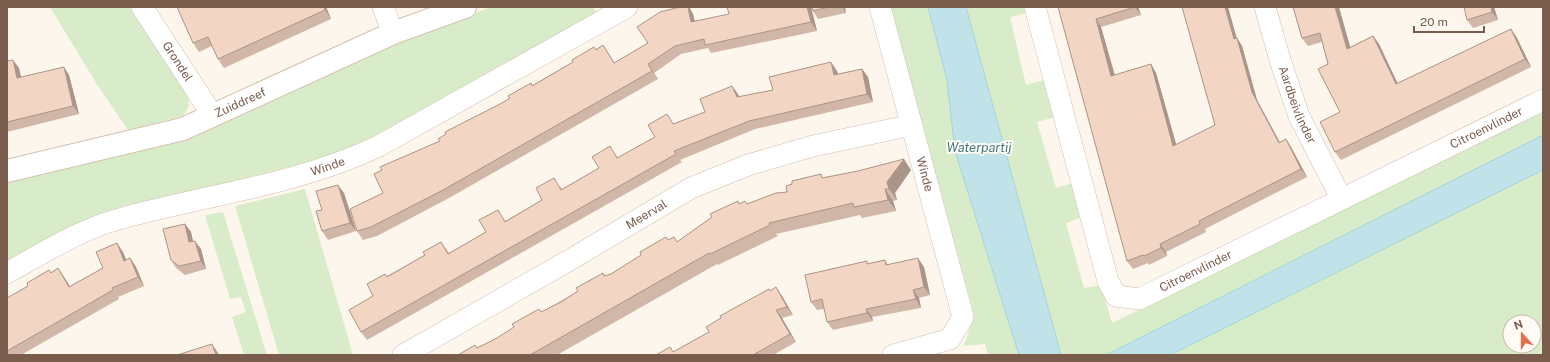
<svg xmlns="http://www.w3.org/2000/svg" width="1550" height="362" viewBox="0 0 1550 362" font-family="'Public Sans',sans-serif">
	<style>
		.green { fill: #d8ecc9; fill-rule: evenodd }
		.water { fill: #bfe3e8; stroke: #a5d3da }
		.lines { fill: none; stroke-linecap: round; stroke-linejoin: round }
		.street-casing { stroke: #d1beb0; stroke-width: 22 }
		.secondary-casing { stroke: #d6c0b0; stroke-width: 24 }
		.street { stroke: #fff; stroke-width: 21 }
		.secondary { stroke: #fff; stroke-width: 22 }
		.wall { fill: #d1b7a8 }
		.shaded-wall { fill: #aa9588 }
		.building { fill: #f3d5c3; stroke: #aa9588 }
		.labels { text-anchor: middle; stroke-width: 4; stroke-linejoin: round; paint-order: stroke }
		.street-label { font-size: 12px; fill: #7a5c4d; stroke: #fffaf3 }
		.water-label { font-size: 13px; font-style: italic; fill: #437c86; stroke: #fffaf3 }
	</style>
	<rect width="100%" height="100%" fill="#fdf6ec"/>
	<path class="green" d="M 50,7 L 129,7 L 188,96 L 189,106 L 183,116 L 128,130 L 96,83 Z
		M 491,7 L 592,7 L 597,12 L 385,132 L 332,156 L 133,207 L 7,261 L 7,182 L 173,141 L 398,42 Z
		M 890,7 L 928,7 L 947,80 L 955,151 L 1019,355 L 988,355 L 985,344 L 964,346 L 974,314 Z
		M 966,7 L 1024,7 L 1026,13 L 1010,17 L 1026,85 L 1044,80 L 1055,117 L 1037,122 L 1056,188 L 1073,183 L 1082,217 L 1066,223 L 1084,288 L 1101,285 L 1112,323 L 1543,109 L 1543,135 L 1106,355 L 1061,355 Z
		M 1543,170 L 1543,355 L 1170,355 ZM 1510,322 L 1534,322 L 1534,346 L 1510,346 Z
		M 305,189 L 353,355 L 279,355 L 235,206 Z
		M 223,212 L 267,355 L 244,355 L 232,317 L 246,312 L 241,297 L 230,299 L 205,215 Z"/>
	<path class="water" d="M 928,7 L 966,7 L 1061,355 L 1019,355 L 955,151 L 947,80 Z
		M 1543,135 L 1543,170 L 1170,355 L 1106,355 Z"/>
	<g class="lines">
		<g class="street-casing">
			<g id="street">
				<path id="s1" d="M 142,7 L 213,116"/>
				<path d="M 383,7 L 393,33"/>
				<path id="s2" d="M 880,7 L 963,317 L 950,339 L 893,355"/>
				<path id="s3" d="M 1035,7 L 1108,281 L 1116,296 L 1139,299 L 1543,100"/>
				<path id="s4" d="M 1265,7 L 1280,60 L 1299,116 L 1341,198"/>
				<path id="s5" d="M 7,273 C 43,253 79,230 119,219 C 206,195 297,185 379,146 L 627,7"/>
				<path id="s6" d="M 403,355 L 568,261 L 691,188 L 748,165 L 813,146 L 912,125"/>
			</g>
		</g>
		<g class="secondary-casing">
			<g id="secondary">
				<path id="s7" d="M 7,171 L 183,129 L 393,33 L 465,7"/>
			</g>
		</g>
		<use href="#street" class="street"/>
		<use href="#secondary" class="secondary"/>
	</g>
	<path class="wall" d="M 177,7 L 326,7 L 331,19 L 224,68 L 218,59 L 212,46 L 199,52 L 193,43 Z
		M 680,7 L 689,7 L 693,14 L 695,22 L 811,7 L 817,31 L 711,53 L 708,48 L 681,54 L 654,73 L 658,79 L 449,198 L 377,236 L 363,240 L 357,231 L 383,193 L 440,141 L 510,98 L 603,45 L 614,63 L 648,43 Z
		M 812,7 L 845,7 L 846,13 L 818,19 L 813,11 Z
		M 1058,7 L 1138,7 L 1141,15 L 1101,27 L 1115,75 L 1151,64 L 1156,73 L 1176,145 L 1215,125 L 1237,38 L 1242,46 L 1257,100 L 1280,142 L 1286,139 L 1291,147 L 1307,177 L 1205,229 L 1206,232 L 1166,252 L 1167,256 L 1149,265 L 1148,263 L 1133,269 L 1127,261 Z
		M 1293,7 L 1350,47 L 1373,36 L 1379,44 L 1398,84 L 1511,29 L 1517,38 L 1531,67 L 1341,160 L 1335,152 L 1340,112 L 1322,42 L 1308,46 L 1302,38 Z
		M 1464,7 L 1494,7 L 1498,20 L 1473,28 L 1467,20 Z
		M 7,61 L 19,68 L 21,77 L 69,75 L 79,114 L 7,132 Z
		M 862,69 L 868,77 L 873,102 L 755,129 L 680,160 L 682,162 L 367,340 L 361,332 L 373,296 L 387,276 L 425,255 L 441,242 L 449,253 L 486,232 L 504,218 L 505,221 L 542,200 L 560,186 L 562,189 L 599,168 L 616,155 L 618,158 L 655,137 L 674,124 L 705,112 L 738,94 L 739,97 L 773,90 L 837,71 L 838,74 Z
		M 911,170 L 895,193 L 897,200 L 893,201 L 896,211 L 862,218 L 860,215 L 776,234 L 778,236 L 718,265 L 717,264 L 557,355 L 458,355 L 477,348 L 497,338 L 578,291 L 603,273 L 605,276 L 611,274 L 668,240 L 677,242 L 745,201 L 747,204 L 787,192 L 824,177 Z
		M 344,193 L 356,231 L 328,240 L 322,231 L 322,210 Z
		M 185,224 L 191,232 L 193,241 L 201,249 L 206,269 L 185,275 L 176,268 L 171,260 Z
		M 123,252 L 126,260 L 130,258 L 136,267 L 144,286 L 118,297 L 119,299 L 21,355 L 7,355 L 7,298 L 58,268 L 70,286 L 103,268 Z
		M 885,260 L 888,265 L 924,267 L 930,295 L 919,298 L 921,308 L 872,317 L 873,321 L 833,330 L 827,322 L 824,309 L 817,310 L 811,302 L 868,264 Z
		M 770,291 L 782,296 L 793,315 L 782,318 L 796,342 L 773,355 L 656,355 L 673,352 L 709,332 Z"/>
	<path class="shaded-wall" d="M 324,7 L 326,7 L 331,19 L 325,10 Z
		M 688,7 L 689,7 L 693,14 L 697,31 L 691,22 Z
		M 807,7 L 811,7 L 817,31 L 811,22 Z
		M 843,7 L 845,7 L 846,13 Z
		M 1135,7 L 1138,7 L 1141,15 Z
		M 1225,7 L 1228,7 L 1237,39 L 1237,38 L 1242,46 L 1257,100 L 1284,151 L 1279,143 L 1252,92 L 1234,39 Z
		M 1335,7 L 1339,7 L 1353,57 L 1347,49 Z
		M 1491,7 L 1494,7 L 1498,20 L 1492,12 Z
		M 1096,19 L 1101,27 L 1117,84 L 1111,76 Z
		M 1511,29 L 1517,38 L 1531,67 L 1525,59 Z
		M 1373,36 L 1379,44 L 1402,93 L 1396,84 Z
		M 603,45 L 609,54 L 620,72 L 614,63 Z
		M 13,60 L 19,68 L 23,87 L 17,78 Z
		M 831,62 L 837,71 L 840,84 L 834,75 Z
		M 648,64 L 658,79 L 652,71 Z
		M 1151,64 L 1156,73 L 1179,154 L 1173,146 Z
		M 64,67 L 69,75 L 79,114 L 73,106 Z
		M 862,69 L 868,77 L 873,102 L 867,94 Z
		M 732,86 L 738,94 L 743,106 L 737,97 Z
		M 1286,139 L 1291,147 L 1307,177 L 1301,169 Z
		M 904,159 L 911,170 L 895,193 L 897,200 L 889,189 L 887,182 Z
		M 338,185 L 344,193 L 356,231 L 350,223 Z
		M 885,189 L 893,201 L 896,211 L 888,200 Z
		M 185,224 L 191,232 L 195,251 L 189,242 Z
		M 195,241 L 201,249 L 206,269 L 201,261 Z
		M 117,243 L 123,252 L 130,269 L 124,261 Z
		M 1160,244 L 1166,252 L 1167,256 L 1161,248 Z
		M 130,258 L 136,267 L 144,286 L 138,277 Z
		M 918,258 L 924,267 L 930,295 L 924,287 Z
		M 58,268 L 64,277 L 75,295 L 69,287 Z
		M 776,287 L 782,296 L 793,315 L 787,307 Z
		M 913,290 L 919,298 L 921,308 L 916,299 Z
		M 866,309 L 872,317 L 873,321 L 867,313 Z
		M 776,310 L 782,318 L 796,342 L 790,334 Z
		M 212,344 L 218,353 L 219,355 L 216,355 Z"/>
	<path class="building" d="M 177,7 L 324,7 L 325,10 L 218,59 L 208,37 L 193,43 Z
		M 680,7 L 688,7 L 691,22 L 729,14 L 727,7 L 807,7 L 811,22 L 705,45 L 704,39 L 675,46 L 648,64 L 652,71 L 443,190 L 371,227 L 357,231 L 350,209 L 383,193 L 374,174 L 382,170 L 380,167 L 440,141 L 438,139 L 446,134 L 445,132 L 502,103 L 510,98 L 508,96 L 531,83 L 532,86 L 573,62 L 572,60 L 594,47 L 596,50 L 603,45 L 614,63 L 648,43 L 637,27 L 660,12 Z
		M 812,7 L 829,7 L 813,11 Z
		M 1058,7 L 1135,7 L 1096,19 L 1111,76 L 1151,64 L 1173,146 L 1215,125 L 1182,7 L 1225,7 L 1234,39 L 1237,38 L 1252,92 L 1279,143 L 1286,139 L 1301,169 L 1199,221 L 1200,224 L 1160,244 L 1161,248 L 1144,256 L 1143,255 L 1127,261 Z
		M 1293,7 L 1335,7 L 1347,49 L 1373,36 L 1396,84 L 1511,29 L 1525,59 L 1335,152 L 1320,122 L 1340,112 L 1318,69 L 1328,64 L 1320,33 L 1302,38 Z
		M 1464,7 L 1491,7 L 1492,12 L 1467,20 Z
		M 13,60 L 17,78 L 64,67 L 73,106 L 7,122 L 7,61 Z
		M 831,62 L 834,75 L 862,69 L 867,94 L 749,121 L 674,151 L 676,154 L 361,332 L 349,310 L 373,296 L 367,284 L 385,274 L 387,277 L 425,255 L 423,252 L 441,242 L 448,254 L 486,232 L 479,220 L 498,210 L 505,222 L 542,200 L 536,188 L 554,178 L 561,190 L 599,168 L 592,157 L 610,146 L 617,158 L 655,137 L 648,125 L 667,114 L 673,124 L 705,112 L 700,99 L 732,86 L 737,97 L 773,90 L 769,77 Z
		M 904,159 L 887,182 L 889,189 L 885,189 L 888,200 L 854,207 L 853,203 L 769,223 L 770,225 L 710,254 L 709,253 L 530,355 L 458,355 L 475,345 L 477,348 L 497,338 L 514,327 L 512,324 L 539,309 L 541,312 L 561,302 L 578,291 L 576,288 L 603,273 L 604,276 L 611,274 L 641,255 L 640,252 L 666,237 L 668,240 L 674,237 L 677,242 L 712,217 L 710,214 L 738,201 L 739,204 L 745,201 L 747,204 L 776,193 L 787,192 L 786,186 L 792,184 L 792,181 L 821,174 L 822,178 L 858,171 Z
		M 338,185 L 350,223 L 322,231 L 316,211 L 322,210 L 316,191 Z
		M 185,224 L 189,242 L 195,241 L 201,261 L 179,266 L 171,260 L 163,229 Z
		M 117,243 L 124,261 L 130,258 L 138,277 L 112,288 L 113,290 L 7,351 L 7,298 L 28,286 L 27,283 L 49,270 L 51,273 L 58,268 L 69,287 L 103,268 L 96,252 Z
		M 918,258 L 924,287 L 913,290 L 916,299 L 866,309 L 867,313 L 827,322 L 822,299 L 811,302 L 805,275 L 867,261 L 867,264 L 885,260 L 886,265 Z
		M 776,287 L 787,307 L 776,310 L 790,334 L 753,355 L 656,355 L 670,347 L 673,352 L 709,332 L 706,327 L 721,318 L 720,316 L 769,289 L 770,291 Z
		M 212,344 L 216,355 L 177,355 Z"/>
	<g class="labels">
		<g class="street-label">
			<text dy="4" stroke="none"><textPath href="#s1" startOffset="65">Grondel</textPath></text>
			<text dy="4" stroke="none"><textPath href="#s7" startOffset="244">Zuiddreef</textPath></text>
			<text dy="4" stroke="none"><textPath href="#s4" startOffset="103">Aardbeivlinder</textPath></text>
			<text dy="4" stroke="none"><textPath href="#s3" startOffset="711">Citroenvlinder</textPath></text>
			<text dy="4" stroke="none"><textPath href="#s5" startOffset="340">Winde</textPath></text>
			<text dy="4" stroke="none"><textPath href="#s2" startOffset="173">Winde</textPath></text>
			<text dy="4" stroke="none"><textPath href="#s6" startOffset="281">Meerval</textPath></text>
			<text dy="4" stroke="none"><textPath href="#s3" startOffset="387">Citroenvlinder</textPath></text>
		</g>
		<g class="water-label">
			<text x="979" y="152">Waterpartij</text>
		</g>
	</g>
	<rect width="1550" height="362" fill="none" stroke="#7a5c4d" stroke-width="16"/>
	<g transform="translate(1522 334) rotate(339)"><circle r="19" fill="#fffaf3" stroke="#cabbb1"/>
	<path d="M0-3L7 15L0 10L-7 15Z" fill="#e76f51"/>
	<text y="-6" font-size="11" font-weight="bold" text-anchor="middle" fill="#7a5c4d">N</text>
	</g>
	<path d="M1414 26v6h70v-6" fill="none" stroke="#7a5c4d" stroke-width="2"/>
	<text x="1420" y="26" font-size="12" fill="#7a5c4d" stroke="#fffaf3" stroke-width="3" paint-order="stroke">20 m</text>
</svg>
